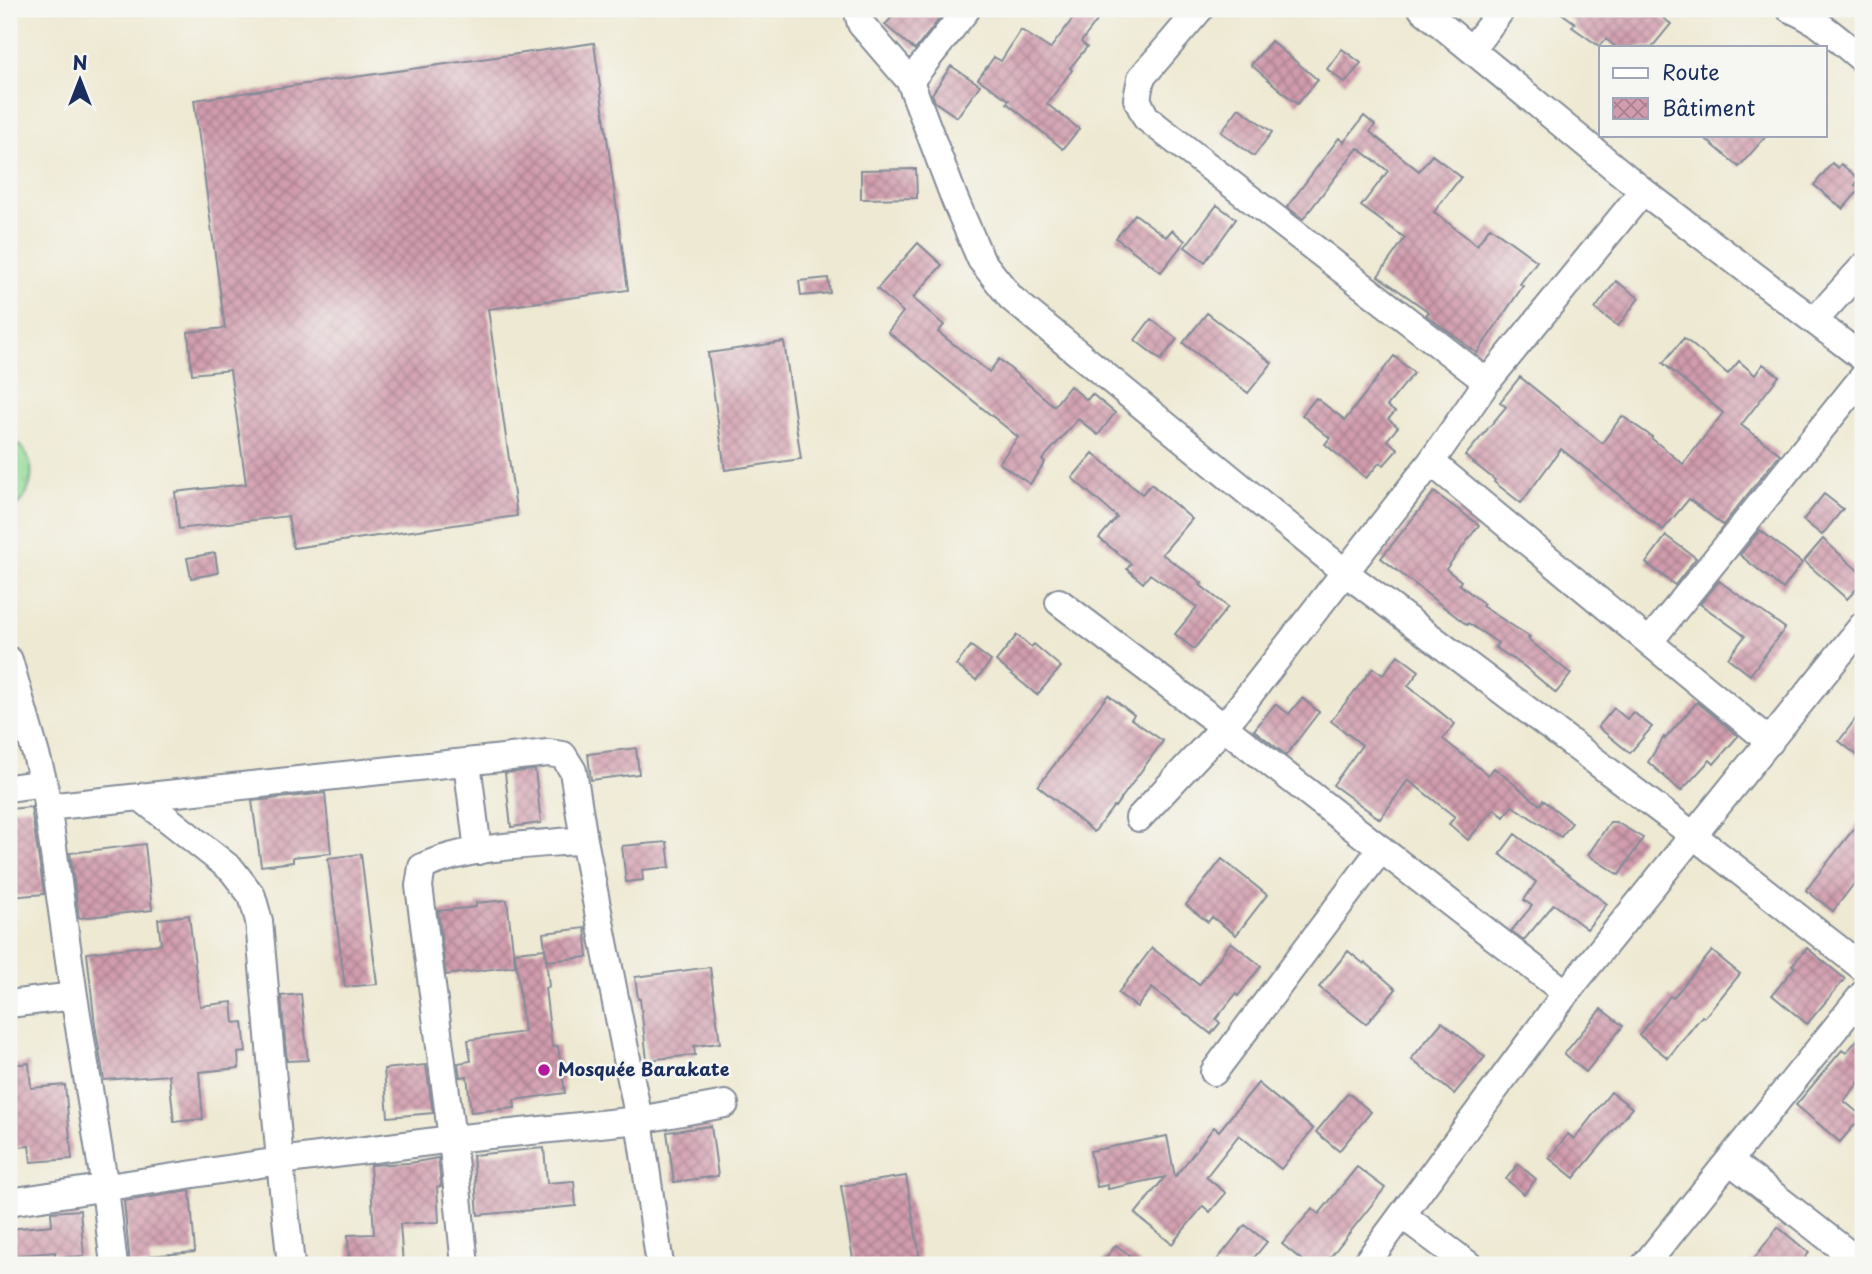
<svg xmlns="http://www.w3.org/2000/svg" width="1872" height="1274" viewBox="0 0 1872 1274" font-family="'Playpen Sans',sans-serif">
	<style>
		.grass { fill: url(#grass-tufts); stroke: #57847a; stroke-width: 2 }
		.building { fill: url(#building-cross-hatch) }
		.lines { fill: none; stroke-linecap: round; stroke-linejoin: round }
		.minor-casing { stroke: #848c98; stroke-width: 30 }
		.minor { stroke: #fff; stroke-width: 26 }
		.poi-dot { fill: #b5179e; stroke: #f6f6f2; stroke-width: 2.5 }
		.labels { text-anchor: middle; stroke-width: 5; stroke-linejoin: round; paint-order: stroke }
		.poi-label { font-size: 18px; font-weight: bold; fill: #1b2f5e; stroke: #f6f6f2; text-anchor: start }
	</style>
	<defs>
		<pattern id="grass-tufts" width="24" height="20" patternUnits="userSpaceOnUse" patternTransform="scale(1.75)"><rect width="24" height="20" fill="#93da95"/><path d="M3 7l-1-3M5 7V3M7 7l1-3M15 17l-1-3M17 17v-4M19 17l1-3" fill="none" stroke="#7ebb83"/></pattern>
		<pattern id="building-cross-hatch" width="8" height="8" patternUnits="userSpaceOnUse" patternTransform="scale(1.75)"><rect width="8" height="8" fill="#d19cad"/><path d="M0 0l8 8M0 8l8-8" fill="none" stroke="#a98090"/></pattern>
	</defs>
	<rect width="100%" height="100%" fill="#f6f6f2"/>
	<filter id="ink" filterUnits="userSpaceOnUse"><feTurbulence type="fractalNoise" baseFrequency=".0143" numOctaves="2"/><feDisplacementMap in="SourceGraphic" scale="14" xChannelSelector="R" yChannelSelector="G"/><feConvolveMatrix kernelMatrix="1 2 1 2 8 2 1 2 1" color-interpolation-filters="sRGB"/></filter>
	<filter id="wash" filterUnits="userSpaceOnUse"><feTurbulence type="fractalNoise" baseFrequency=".00686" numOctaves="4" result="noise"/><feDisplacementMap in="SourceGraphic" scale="28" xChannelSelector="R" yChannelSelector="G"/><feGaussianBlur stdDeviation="1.57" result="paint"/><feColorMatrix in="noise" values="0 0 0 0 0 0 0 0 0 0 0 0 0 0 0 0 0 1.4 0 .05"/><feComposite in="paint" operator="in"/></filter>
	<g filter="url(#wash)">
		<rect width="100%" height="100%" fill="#eee9d2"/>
		<path class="grass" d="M 9,438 C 41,456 37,493 9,512 Z"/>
		<g id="blocks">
			<path class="building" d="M 899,9 L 947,9 L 915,50 L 885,25 Z
				M 1080,9 L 1106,9 L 1081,42 L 1087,47 L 1070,68 L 1072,70 L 1047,104 L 1079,129 L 1063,149 L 1007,103 L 1009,100 L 978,79 L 994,57 L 1001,61 L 1021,30 L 1050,49 Z
				M 1556,9 L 1651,9 L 1671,24 L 1652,47 L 1616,47 L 1606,39 L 1599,46 L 1572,27 L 1575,23 Z
				M 1271,41 L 1318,80 L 1297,104 L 1251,65 Z
				M 594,43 L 628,290 L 488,309 L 517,516 L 293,548 L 288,516 L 179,529 L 175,492 L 246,484 L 230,370 L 192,374 L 188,332 L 225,328 L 194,100 Z
				M 1342,49 L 1361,63 L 1345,83 L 1327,69 Z
				M 951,66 L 980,85 L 957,117 L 935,102 L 932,94 Z
				M 1239,108 L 1272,132 L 1254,156 L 1221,132 Z
				M 1364,116 L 1375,125 L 1370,132 L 1419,171 L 1432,155 L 1461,177 L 1434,212 L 1477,245 L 1490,227 L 1537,261 L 1520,284 L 1523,286 L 1477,353 L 1426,315 L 1429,312 L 1378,276 L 1405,238 L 1361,206 L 1388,171 L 1358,148 L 1303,219 L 1287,207 L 1339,138 L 1344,142 Z
				M 1701,135 L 1767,135 L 1739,167 Z
				M 1832,163 L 1838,168 L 1841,164 L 1859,179 L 1855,185 L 1860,189 L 1843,209 L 1814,185 Z
				M 916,169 L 917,198 L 861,199 L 861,170 Z
				M 1217,205 L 1236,219 L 1205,262 L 1185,247 Z
				M 1135,214 L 1166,237 L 1172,230 L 1185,241 L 1161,272 L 1116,238 Z
				M 918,243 L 942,265 L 913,298 L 944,325 L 938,332 L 988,371 L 989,372 L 999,359 L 1054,406 L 1070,386 L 1087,400 L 1092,394 L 1115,413 L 1098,435 L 1078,419 L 1042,460 L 1045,462 L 1030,484 L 999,463 L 1018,437 L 888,332 L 903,312 L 877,289 Z
				M 828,278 L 830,293 L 801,296 L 799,281 Z
				M 1616,281 L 1639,298 L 1618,326 L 1595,309 Z
				M 1207,313 L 1272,363 L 1248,393 L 1183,343 Z
				M 1151,319 L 1177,339 L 1161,360 L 1135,340 Z
				M 1684,338 L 1728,374 L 1739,361 L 1755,375 L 1763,364 L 1779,376 L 1741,425 L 1780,454 L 1723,525 L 1689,499 L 1663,530 L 1561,449 L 1521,503 L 1494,482 L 1495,480 L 1465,456 L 1506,407 L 1500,402 L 1520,377 L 1602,443 L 1622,416 L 1652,437 L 1651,438 L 1683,464 L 1723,413 L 1663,363 Z
				M 784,342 L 801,459 L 725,470 L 708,353 Z
				M 1394,356 L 1414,373 L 1387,406 L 1395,412 L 1388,419 L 1398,427 L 1387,440 L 1398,449 L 1384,465 L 1380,462 L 1366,478 L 1325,444 L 1330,438 L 1302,415 L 1316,398 L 1345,420 Z
				M 1093,453 L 1142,494 L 1151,484 L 1192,519 L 1162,554 L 1202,583 L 1200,585 L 1228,607 L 1194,649 L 1175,634 L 1197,607 L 1150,574 L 1143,583 L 1127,569 L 1131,564 L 1099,538 L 1117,517 L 1072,478 Z
				M 1434,492 L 1479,525 L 1446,569 L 1461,581 L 1459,584 L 1484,604 L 1482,606 L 1530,637 L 1528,639 L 1571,674 L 1556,693 L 1525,667 L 1495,647 L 1498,643 L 1468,623 L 1467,625 L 1381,558 Z
				M 1824,494 L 1843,509 L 1822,535 L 1803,520 Z
				M 1760,530 L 1802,563 L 1783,589 L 1740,555 Z
				M 1666,536 L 1696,558 L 1675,585 L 1646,563 Z
				M 1823,539 L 1863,575 L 1863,582 L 1847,599 L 1804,561 Z
				M 215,553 L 218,573 L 191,578 L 187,558 Z
				M 1719,581 L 1785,628 L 1750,675 L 1728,658 L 1745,636 L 1700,604 Z
				M 1017,635 L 1031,647 L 1034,644 L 1061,667 L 1037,695 L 996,661 Z
				M 971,646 L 991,661 L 976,680 L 956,665 Z
				M 1398,655 L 1419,671 L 1408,686 L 1455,724 L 1443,739 L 1488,775 L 1494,768 L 1540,805 L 1543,800 L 1572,823 L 1561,837 L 1512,806 L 1504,817 L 1494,809 L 1468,840 L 1449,824 L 1455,817 L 1408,780 L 1380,819 L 1333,785 L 1362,745 L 1331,721 L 1373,668 L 1383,675 Z
				M 1108,695 L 1134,715 L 1131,719 L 1163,741 L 1115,807 L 1114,806 L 1094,832 L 1038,786 Z
				M 1302,698 L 1319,712 L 1286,755 L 1254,730 L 1275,704 L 1289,714 Z
				M 1697,702 L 1738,736 L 1714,764 L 1710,760 L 1681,791 L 1648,762 L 1664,737 L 1665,739 Z
				M 1614,708 L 1627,719 L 1633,712 L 1652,727 L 1630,753 L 1598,727 Z
				M 1863,709 L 1863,760 L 1839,741 Z
				M 636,748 L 639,774 L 591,780 L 588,754 Z
				M 535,770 L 541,823 L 511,827 L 505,773 Z
				M 325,793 L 331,853 L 293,857 L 293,862 L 261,866 L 252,801 Z
				M 31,807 L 44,894 L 9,897 L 9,809 Z
				M 1863,817 L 1863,872 L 1833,911 L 1806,890 Z
				M 1610,822 L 1616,822 L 1643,838 L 1619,875 L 1588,855 Z
				M 1515,834 L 1607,904 L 1587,929 L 1554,904 L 1524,940 L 1511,931 L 1532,906 L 1524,900 L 1536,882 L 1500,854 Z
				M 667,842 L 670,867 L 642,870 L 643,880 L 626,882 L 622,846 Z
				M 145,844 L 152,910 L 79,918 L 70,853 Z
				M 361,854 L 377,984 L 345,987 L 328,858 Z
				M 1222,859 L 1267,895 L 1236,935 L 1212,917 L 1208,922 L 1186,905 Z
				M 507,900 L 515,966 L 446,975 L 438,911 L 476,907 L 476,903 Z
				M 189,915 L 200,1006 L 232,1002 L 234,1023 L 243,1022 L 246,1052 L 238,1053 L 239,1068 L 199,1072 L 203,1119 L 174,1122 L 169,1075 L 104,1080 L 95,1025 L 87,953 L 161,944 L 158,919 Z
				M 585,928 L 588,957 L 547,961 L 543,933 Z
				M 1231,942 L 1261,966 L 1238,996 L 1236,994 L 1216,1019 L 1220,1023 L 1211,1034 L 1152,988 L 1137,1007 L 1118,993 L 1152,948 L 1199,985 Z
				M 1807,948 L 1845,979 L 1807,1024 L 1772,995 L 1795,967 L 1792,965 Z
				M 545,949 L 549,987 L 545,988 L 552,1047 L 558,1046 L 565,1093 L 514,1100 L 515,1108 L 471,1112 L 467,1076 L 460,1077 L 458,1063 L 471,1061 L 468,1040 L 524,1032 L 515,952 Z
				M 1348,951 L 1364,964 L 1365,962 L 1396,989 L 1366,1024 L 1319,987 Z
				M 1712,951 L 1740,974 L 1704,1018 L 1702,1016 L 1668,1058 L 1639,1035 L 1670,996 L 1673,998 Z
				M 710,967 L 720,1043 L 694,1046 L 695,1055 L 647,1060 L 640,999 L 638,999 L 635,977 Z
				M 301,994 L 308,1060 L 287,1061 L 281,996 Z
				M 1601,1009 L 1623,1026 L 1586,1072 L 1564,1054 Z
				M 1442,1022 L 1485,1057 L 1454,1094 L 1411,1059 Z
				M 1863,1033 L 1863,1077 L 1844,1101 L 1862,1116 L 1840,1142 L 1796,1105 L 1842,1050 L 1846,1053 Z
				M 29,1063 L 31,1088 L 65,1085 L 72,1159 L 31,1162 L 29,1146 L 9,1148 L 9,1065 Z
				M 426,1065 L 433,1113 L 388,1117 L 384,1069 Z
				M 1258,1083 L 1313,1129 L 1281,1169 L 1239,1135 L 1206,1177 L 1226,1193 L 1210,1212 L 1203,1206 L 1172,1244 L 1135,1214 L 1165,1177 L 1108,1189 L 1108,1185 L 1097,1187 L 1090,1151 L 1167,1136 L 1175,1177 L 1214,1127 L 1219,1131 Z
				M 1611,1092 L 1632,1108 L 1574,1178 L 1549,1158 L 1568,1134 L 1574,1139 Z
				M 1348,1093 L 1371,1112 L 1339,1151 L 1316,1132 Z
				M 711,1126 L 718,1176 L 674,1182 L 667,1132 Z
				M 544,1148 L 547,1183 L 574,1181 L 576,1206 L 478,1215 L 473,1155 Z
				M 438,1158 L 441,1186 L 437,1187 L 439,1222 L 400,1224 L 403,1265 L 349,1265 L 348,1235 L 374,1234 L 370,1165 L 410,1163 Z
				M 1518,1164 L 1536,1179 L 1524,1194 L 1506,1179 Z
				M 1357,1167 L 1385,1188 L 1324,1265 L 1308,1265 L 1282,1244 L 1312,1209 L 1319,1214 Z
				M 906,1176 L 921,1265 L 854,1265 L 841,1186 Z
				M 190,1191 L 195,1252 L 149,1256 L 150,1265 L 130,1265 L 124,1201 Z
				M 80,1210 L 84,1256 L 55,1258 L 55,1252 L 9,1256 L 9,1229 L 52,1225 L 51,1212 Z
				M 1245,1225 L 1267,1242 L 1248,1265 L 1213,1265 Z
				M 1778,1227 L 1809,1253 L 1799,1265 L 1749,1265 Z
				M 1116,1245 L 1142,1265 L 1100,1265 Z"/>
		</g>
	</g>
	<g filter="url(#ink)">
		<use href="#blocks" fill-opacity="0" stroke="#848c98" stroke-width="2"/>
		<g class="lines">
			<g class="minor-casing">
				<path id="minor" d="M 862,9 L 859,17 L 861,24 L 910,81 L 955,200 L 981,260 L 1011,298 L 1346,573 L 1693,835 L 1863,968
					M 1200,9 L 1141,78 L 1137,99 L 1146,118 L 1487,382
					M 1422,9 L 1643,191 L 1863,358
					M 1790,9 C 1818,20 1840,41 1863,60
					M 1472,49 L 1502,9
					M 910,81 L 967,9
					M 1815,320 L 1863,267
					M 1431,462 L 1770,742
					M 1059,602 L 1224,727 L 1566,993
					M 1649,642 L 1863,377
					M 9,660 L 44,783 L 74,996 L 105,1188 L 114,1265
					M 467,762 L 478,851
					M 9,788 L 44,783
					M 140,797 L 232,870 L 252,896 L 259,921 L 280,1161 L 291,1265
					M 47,807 L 548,753 L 563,755 L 573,771 L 584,840 L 639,1120 L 660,1265
					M 1139,818 L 1224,727 L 1431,462 L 1487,382 L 1643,191
					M 9,1004 L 74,996
					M 1214,1072 L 1381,849
					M 1730,1161 L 1863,1265
					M 9,1202 L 280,1161 L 452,1139 L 639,1120 L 725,1104
					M 1402,1215 L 1469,1265
					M 465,1265 L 452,1139 L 419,886 L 422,867 C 469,845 533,845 584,840
					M 1365,1265 L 1566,993 L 1863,625
					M 1645,1265 L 1863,994"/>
			</g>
			<use href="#minor" class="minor"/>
		</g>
	</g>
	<circle class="poi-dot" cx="544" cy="1070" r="7"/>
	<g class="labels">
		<g class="poi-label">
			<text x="558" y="1076">Mosquée Barakate</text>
		</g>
	</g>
	<rect width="1872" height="1274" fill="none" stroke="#f6f6f2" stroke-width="35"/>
	<rect x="1599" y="46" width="228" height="91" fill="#f6f6f2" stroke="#9ea6b7" stroke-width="2"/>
	<rect x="1613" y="68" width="35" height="10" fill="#ffffff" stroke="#9ea6b7" stroke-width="2"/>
	<text x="1662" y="80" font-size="21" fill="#1b2f5e">Route</text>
	<rect x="1613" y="98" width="35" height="21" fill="url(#building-cross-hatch)" stroke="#9ea6b7" stroke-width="2"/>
	<text x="1662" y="116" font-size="21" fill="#1b2f5e">Bâtiment</text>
	<g transform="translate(80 80)" stroke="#f6f6f2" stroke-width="5" paint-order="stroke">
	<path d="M0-5L12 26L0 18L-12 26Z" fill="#1b2f5e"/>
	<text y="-10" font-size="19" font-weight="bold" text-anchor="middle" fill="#1b2f5e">N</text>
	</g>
</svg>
